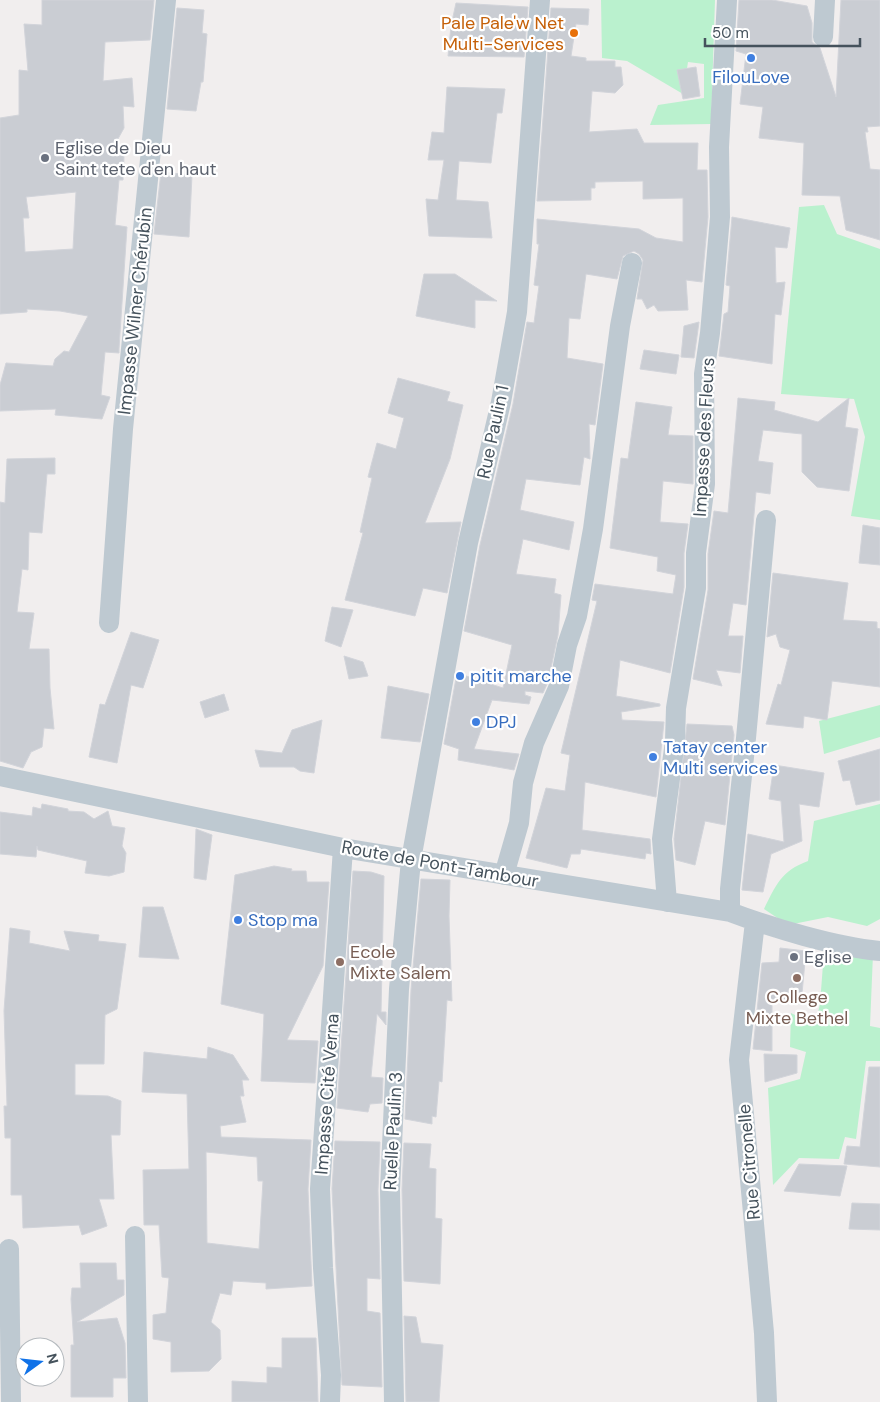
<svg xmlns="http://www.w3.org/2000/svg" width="880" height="1402" viewBox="0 0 880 1402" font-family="'DM Sans',sans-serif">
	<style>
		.green { fill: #baf1ce }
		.building { fill: #cacdd3; stroke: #d2d4da; fill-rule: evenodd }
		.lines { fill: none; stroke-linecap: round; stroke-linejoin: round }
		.minor { stroke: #bec9d1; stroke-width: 20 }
		.food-dot { fill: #e8710a; stroke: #fff; stroke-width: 2 }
		.shop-dot { fill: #3f7fe0; stroke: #fff; stroke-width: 2 }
		.worship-dot { fill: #6b7280; stroke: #fff; stroke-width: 2 }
		.education-dot { fill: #8d6e63; stroke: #fff; stroke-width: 2 }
		.labels { text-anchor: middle; stroke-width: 4.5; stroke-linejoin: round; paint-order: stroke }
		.food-label { font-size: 18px; fill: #c56008; stroke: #fff; text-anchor: end }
		.shop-label { font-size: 18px; fill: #366cbe; stroke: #fff; text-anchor: start }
		.worship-label { font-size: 18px; fill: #5b616d; stroke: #fff; text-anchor: start }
		.street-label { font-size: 18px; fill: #45525c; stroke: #fff }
		.education-label { font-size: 18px; fill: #785e54; stroke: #fff; text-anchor: start }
	</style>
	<rect width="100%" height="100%" fill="#f1eeee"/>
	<path class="green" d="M 601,0 L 715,0 L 711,124 L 650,125 L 658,105 L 704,98 L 704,64 L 688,62 L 683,94 L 627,61 L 602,58 Z
		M 824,205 L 837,234 L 880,249 L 880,520 L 851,516 L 865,437 L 854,399 L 781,394 L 799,207 Z
		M 880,705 L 880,737 L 824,754 L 819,721 Z
		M 880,804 L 880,919 L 867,926 L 828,917 L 788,925 L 764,909 C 776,885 781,871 808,861 L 814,821 Z
		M 824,951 L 873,954 L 870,1026 L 880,1028 L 880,1061 L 866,1061 L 856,1139 L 845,1137 L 839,1159 L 799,1158 L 773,1185 L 768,1088 L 800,1079 L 806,1052 L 790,1047 L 791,1013 L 815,1025 L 820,1004 Z"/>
	<path class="building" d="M 42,0 L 154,0 L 150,40 L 105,42 L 103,81 L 132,78 L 134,107 L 123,106 L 124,128 L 109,155 L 124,156 L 123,180 L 119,180 L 115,225 L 127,227 L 119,349 L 119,353 L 105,352 L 101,395 L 110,397 L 102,419 L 55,415 L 56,409 L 0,411 L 0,385 L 6,363 L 53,366 L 55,359 L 64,351 L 69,352 L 88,316 L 60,311 L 27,309 L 27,312 L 0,314 L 0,118 L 19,115 L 19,70 L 28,71 L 24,24 L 42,25 ZM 76,192 L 73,249 L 25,252 L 23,218 L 29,218 L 26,197 Z
		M 739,0 L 772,0 L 807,6 L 812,23 L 812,42 L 820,48 L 836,97 L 841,0 L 880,0 L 880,126 L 867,127 L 868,132 L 865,132 L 870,169 L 880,170 L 880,240 L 846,230 L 840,196 L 802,195 L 804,143 L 759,138 L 763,107 L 740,104 L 746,54 L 736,51 Z
		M 456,3 L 528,7 L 524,57 L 448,56 L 451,26 Z
		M 177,8 L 204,10 L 202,33 L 207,34 L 203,82 L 201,82 L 196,111 L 167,109 Z
		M 551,8 L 589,9 L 588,25 L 576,24 L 571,56 L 586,58 L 586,61 L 615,61 L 615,67 L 621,67 L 623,85 L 615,93 L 592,91 L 589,132 L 637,129 L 644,143 L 698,143 L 697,170 L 707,170 L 708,217 L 702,282 L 686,280 L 688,310 L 658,311 L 654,305 L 647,309 L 642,299 L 637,299 L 643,260 L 639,254 L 634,251 L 623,256 L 617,279 L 586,274 L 580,319 L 569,318 L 567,358 L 603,364 L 595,425 L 589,424 L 590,459 L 584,457 L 580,485 L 526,479 L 520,510 L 574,522 L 569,550 L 523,539 L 516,574 L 556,579 L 554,593 L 561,595 L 558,635 L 548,682 L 543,693 L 525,691 L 525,695 L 531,697 L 529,704 L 492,700 L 474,749 L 519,754 L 514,770 L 458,760 L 459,749 L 444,744 L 457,673 L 503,688 L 512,645 L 464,631 L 480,545 L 513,404 L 527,322 L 534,323 L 539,286 L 534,285 L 539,244 L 537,244 L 537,219 L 639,229 L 656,238 L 683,242 L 683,198 L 643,199 L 643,181 L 595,182 L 595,188 L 591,188 L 591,200 L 537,201 Z
		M 696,67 L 700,96 L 683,99 L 677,70 Z
		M 447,87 L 505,89 L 502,113 L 497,113 L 491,163 L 459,161 L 456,200 L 488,202 L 492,238 L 429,236 L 426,199 L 438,200 L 444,160 L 428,160 L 432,132 L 444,133 Z
		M 161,172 L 192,175 L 189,237 L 154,234 Z
		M 732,217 L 790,228 L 787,248 L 775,247 L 776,283 L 785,282 L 781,315 L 775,314 L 772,364 L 719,356 L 724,314 L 728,312 L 730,286 L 726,285 Z
		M 424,274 L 455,274 L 497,301 L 475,300 L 475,328 L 416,316 Z
		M 699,322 L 694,358 L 681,357 L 684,326 Z
		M 644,350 L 679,355 L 676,374 L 640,369 Z
		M 398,378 L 450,392 L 447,401 L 463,405 L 450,459 L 425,523 L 461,522 L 447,593 L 423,588 L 415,616 L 345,600 L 363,533 L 360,532 L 372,478 L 368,477 L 377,443 L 396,449 L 404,418 L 388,413 Z
		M 738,398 L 775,402 L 774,410 L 818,422 L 849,398 L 845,427 L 858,429 L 849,491 L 817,487 L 802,472 L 802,434 L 763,430 L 758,461 L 773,463 L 770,494 L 756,492 L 746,605 L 733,603 L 728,636 L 743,636 L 740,673 L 716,670 L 722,686 L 693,679 L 708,590 L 708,554 L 714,511 L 728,513 Z
		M 636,402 L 672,407 L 668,435 L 693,436 L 693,484 L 663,481 L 660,522 L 688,524 L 684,553 L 684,587 L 670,673 L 620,660 L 616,696 L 660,704 L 660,706 L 621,712 L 622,720 L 664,722 L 656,797 L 585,782 L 582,830 L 650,839 L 651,854 L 646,853 L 645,859 L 581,849 L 580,854 L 571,854 L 567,868 L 526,858 L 546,788 L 565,791 L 570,755 L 561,753 L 597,601 L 592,600 L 595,584 L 673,594 L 676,575 L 657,571 L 658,557 L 610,548 L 621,458 L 628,459 Z
		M 55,458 L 55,474 L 47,474 L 42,533 L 29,532 L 28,570 L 22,569 L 17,612 L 34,613 L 29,649 L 49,649 L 50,688 L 54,729 L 44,728 L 42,747 L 31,752 L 23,768 L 0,761 L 0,502 L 5,503 L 7,459 Z
		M 863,525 L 880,528 L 880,565 L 859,563 Z
		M 773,573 L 848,583 L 843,620 L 877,622 L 877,628 L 880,629 L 880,687 L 832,681 L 827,720 L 804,716 L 803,728 L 766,724 L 778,684 L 781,685 L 790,650 L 780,647 L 776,634 L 767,637 Z
		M 332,607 L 353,610 L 341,647 L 325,641 Z
		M 131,632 L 159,640 L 143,688 L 131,685 L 117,763 L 89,757 L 100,704 L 105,705 Z
		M 344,656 L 363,662 L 368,676 L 349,679 Z
		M 388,686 L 429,694 L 420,742 L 381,738 Z
		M 224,694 L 229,710 L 205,718 L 200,702 Z
		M 322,720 L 314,773 L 300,771 L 294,767 L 260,767 L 255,750 L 282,753 L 292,730 Z
		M 687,724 L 732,726 L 734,735 L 725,825 L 705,821 L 695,865 L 676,860 L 674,839 Z
		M 880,749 L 880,800 L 856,805 L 850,780 L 843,781 L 838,761 Z
		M 774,765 L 824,773 L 819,807 L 799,804 L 802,841 L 771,854 L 763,892 L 742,890 L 748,834 L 784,842 L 781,801 L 769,799 Z
		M 42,804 L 68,809 L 68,811 L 84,812 L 94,819 L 108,811 L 112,826 L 125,828 L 122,846 L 126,853 L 124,872 L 109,876 L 85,873 L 87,861 L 38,850 L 37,846 L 36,857 L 0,854 L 0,812 L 32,816 L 33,807 L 41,809 Z
		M 196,829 L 212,835 L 206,880 L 194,878 Z
		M 274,866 L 292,869 L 291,871 L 306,871 L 307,882 L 329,882 L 323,966 L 287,1040 L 318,1041 L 315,1083 L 261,1081 L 264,1014 L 221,1004 L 235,875 Z
		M 353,871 L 371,872 L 384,876 L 381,1012 L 386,1012 L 386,1025 L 377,1014 L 371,1077 L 383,1078 L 382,1103 L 370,1104 L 368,1112 L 337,1108 Z
		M 421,879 L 450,880 L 449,916 L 452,1001 L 447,1000 L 442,1082 L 439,1081 L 436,1117 L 432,1116 L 432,1124 L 405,1119 L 411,990 Z
		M 143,907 L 163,907 L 179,959 L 139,957 Z
		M 10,928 L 30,931 L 29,943 L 70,951 L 64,931 L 99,935 L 98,941 L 126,944 L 117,1009 L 105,1015 L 104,1064 L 75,1064 L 75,1095 L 108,1096 L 121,1101 L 120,1135 L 111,1135 L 114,1199 L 99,1199 L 107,1226 L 82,1235 L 79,1225 L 23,1228 L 22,1195 L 11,1195 L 11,1138 L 5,1138 L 4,1106 L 7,1106 L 4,1011 Z
		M 780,948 L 806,951 L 801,1004 L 772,1001 L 772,1051 L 753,1049 L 762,963 L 779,962 Z
		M 208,1047 L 233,1055 L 249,1080 L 242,1080 L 244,1096 L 240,1096 L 246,1122 L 220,1126 L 221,1137 L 311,1140 L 308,1189 L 312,1286 L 266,1289 L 266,1283 L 233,1281 L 231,1295 L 220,1293 L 211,1322 L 220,1330 L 221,1359 L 209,1371 L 171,1372 L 171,1342 L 153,1339 L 153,1315 L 166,1313 L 169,1278 L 162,1277 L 159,1225 L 144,1225 L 143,1170 L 189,1169 L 187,1094 L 142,1092 L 144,1052 L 207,1059 ZM 206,1152 L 257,1157 L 258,1181 L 263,1181 L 259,1249 L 207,1243 Z
		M 764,1054 L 797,1055 L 797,1073 L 765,1082 Z
		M 869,1067 L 880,1067 L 880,1167 L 844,1164 L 847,1146 L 860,1147 Z
		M 335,1141 L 380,1142 L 378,1190 L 380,1279 L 367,1278 L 367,1311 L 380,1313 L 382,1387 L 342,1385 L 332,1189 Z
		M 404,1143 L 431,1144 L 429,1168 L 436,1169 L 435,1218 L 442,1219 L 440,1284 L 404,1281 L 402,1190 Z
		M 799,1164 L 847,1166 L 840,1196 L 784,1191 Z
		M 852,1203 L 880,1204 L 880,1230 L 849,1229 Z
		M 80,1263 L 116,1263 L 117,1280 L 124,1280 L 124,1295 L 77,1322 L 117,1318 L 125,1343 L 126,1378 L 113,1378 L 113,1397 L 71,1397 L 71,1345 L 74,1345 L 71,1299 L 72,1288 L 81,1288 Z
		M 404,1316 L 416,1317 L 421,1343 L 443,1345 L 439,1402 L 406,1402 Z
		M 282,1338 L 316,1338 L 318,1402 L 232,1402 L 232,1381 L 267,1383 L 267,1367 L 282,1368 Z"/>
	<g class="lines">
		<path class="minor" d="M 823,37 L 825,0
			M 109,623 L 123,429 L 166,0
			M 0,776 L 343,848 L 730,912 C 772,928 836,947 880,951
			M 504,875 L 519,823 L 523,783 L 534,743 L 559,686 L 567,645 L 577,616 L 593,529 L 620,326 L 632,263
			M 667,902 L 662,839 L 675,741 L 676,708 L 696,588 L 696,553 L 705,484 L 704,374 L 710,333 L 720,217 L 719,147 L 727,0
			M 730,912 L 730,889 L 746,738 L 766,520
			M 755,922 L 739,1060 L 764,1333 L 767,1402
			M 135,1236 L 138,1402
			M 9,1249 L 11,1402
			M 330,1402 L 331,1375 L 323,1268 L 320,1189 L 343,848
			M 394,1402 L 390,1190 L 399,989 L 411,860 L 468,543 L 501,402 L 517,312 L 540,0"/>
	</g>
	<circle class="food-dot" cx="574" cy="33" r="5"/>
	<g class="shop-dot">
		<circle cx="751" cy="58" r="5"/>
		<circle cx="460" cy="676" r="5"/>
		<circle cx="476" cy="722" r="5"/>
		<circle cx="653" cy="757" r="5"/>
		<circle cx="238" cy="920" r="5"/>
	</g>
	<g class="worship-dot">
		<circle cx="45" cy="158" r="5"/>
		<circle cx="794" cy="957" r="5"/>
	</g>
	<g class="education-dot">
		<circle cx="340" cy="962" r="5"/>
		<circle cx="797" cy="978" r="5"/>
	</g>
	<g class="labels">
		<g class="food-label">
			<text x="564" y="29">Pale Pale'w Net<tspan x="564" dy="21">Multi-Services</tspan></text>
		</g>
		<g class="shop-label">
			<text x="751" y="83" text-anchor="middle">FilouLove</text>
			<text x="470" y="682">pitit marche</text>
			<text x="486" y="728">DPJ</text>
			<text x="663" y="753">Tatay center<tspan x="663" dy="21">Multi services</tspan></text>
			<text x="248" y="926">Stop ma</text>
		</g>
		<g class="worship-label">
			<text x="55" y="154">Eglise de Dieu<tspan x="55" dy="21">Saint tete d'en haut</tspan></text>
			<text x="804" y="963">Eglise</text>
		</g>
		<g class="street-label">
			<text transform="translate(135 311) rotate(-84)" y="6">Impasse Wilner Chérubin</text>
			<text transform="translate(493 432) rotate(-78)" y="6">Rue Paulin 1</text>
			<text transform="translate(704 437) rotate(-87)" y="6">Impasse des Fleurs</text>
			<text transform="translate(440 864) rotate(10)" y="6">Route de Pont-Tambour</text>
			<text transform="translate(327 1094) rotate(-86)" y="6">Impasse Cité Verna</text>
			<text transform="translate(393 1131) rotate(-87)" y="6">Ruelle Paulin 3</text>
			<text transform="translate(749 1162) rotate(-95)" y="6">Rue Citronelle</text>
		</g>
		<g class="education-label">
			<text x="350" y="958">Ecole<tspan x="350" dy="21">Mixte Salem</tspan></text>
			<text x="797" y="1003" text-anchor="middle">College<tspan x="797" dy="21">Mixte Bethel</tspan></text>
		</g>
	</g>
	<g transform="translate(40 1362) rotate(75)"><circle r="24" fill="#ffffff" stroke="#b5babe"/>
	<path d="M0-4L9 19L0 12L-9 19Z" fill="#1072e8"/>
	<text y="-8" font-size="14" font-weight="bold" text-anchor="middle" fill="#45525c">N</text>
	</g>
	<path d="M705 38v8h155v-8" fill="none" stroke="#45525c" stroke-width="2.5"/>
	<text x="712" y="38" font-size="15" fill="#45525c" stroke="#ffffff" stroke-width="4" paint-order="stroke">50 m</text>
</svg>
